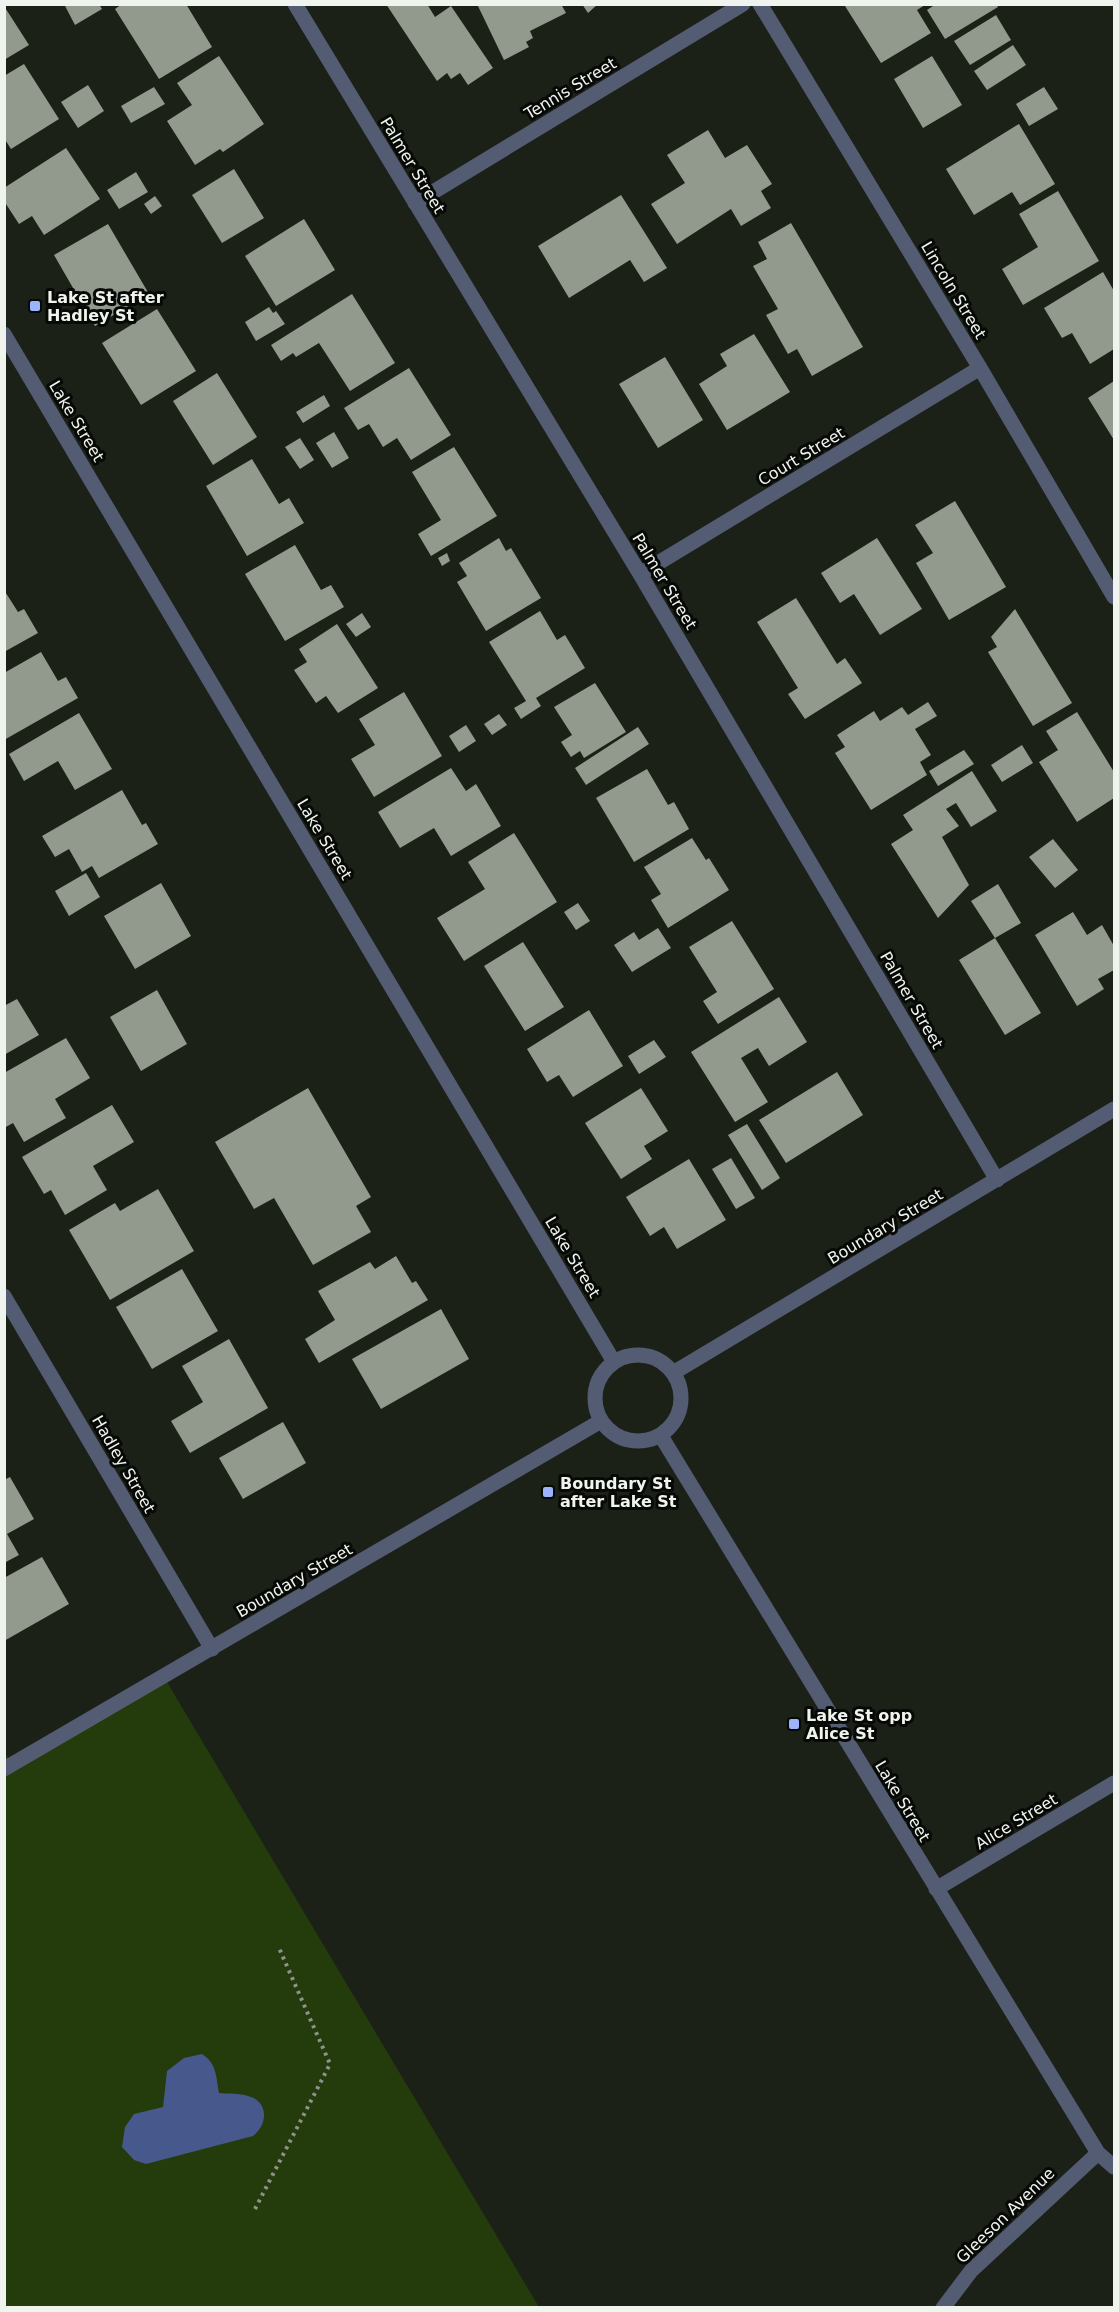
<svg xmlns="http://www.w3.org/2000/svg" width="1119" height="2312" viewBox="0 0 1119 2312" font-family="'DejaVu Sans',sans-serif">
	<style>
		.green { fill: #243b0c }
		.water { fill: #47588c }
		.building { fill: #92998d }
		.lines { fill: none; stroke-linecap: round; stroke-linejoin: round }
		.path { stroke: #8d928a; stroke-width: 4; stroke-dasharray: 3 4.5; stroke-linecap: butt }
		.minor { stroke: #545c74; stroke-width: 15 }
		.tertiary { stroke: #545c74; stroke-width: 15 }
		.poi-dot { fill: #9bb4fd; stroke: #070906; stroke-width: 2 }
		.labels { text-anchor: middle; stroke-width: 6; stroke-linejoin: round; paint-order: stroke }
		.street-label { font-size: 16px; fill: #f0f4ee; stroke: #070906 }
		.poi-label { font-size: 16px; font-weight: bold; fill: #f0f4ee; stroke: #070906; text-anchor: start }
	</style>
	<rect width="100%" height="100%" fill="#1b2117"/>
	<path class="green" d="M 164,1677 L 539,2307 L 5,2307 L 4,1751 L 12,1764 Z"/>
	<path class="water" d="M 202,2054 C 217,2064 216,2076 219,2093 C 228,2094 239,2093 248,2096 C 269,2101 268,2125 253,2136 L 146,2164 L 134,2160 L 122,2147 L 125,2127 L 134,2114 L 163,2107 L 167,2071 L 184,2058 Z"/>
	<path class="building" d="M 64,4 L 99,4 L 102,9 L 75,25 Z
		M 122,4 L 186,4 L 212,47 L 159,79 L 115,9 Z
		M 386,4 L 427,4 L 435,17 L 451,6 L 493,68 L 468,85 L 460,73 L 451,79 L 447,73 L 437,81 Z
		M 477,4 L 561,4 L 566,13 L 530,31 L 533,38 L 526,42 L 529,47 L 504,60 Z
		M 582,4 L 598,4 L 588,13 Z
		M 936,4 L 996,4 L 998,7 L 945,39 L 927,10 Z
		M 847,5 L 925,5 L 917,10 L 931,33 L 881,63 L 845,6 Z
		M 4,6 L 29,45 L 4,60 Z
		M 996,15 L 1011,40 L 970,65 L 954,41 Z
		M 1013,45 L 1026,65 L 987,90 L 974,71 Z
		M 219,56 L 264,124 L 223,152 L 220,149 L 195,165 L 167,121 L 192,105 L 177,83 Z
		M 932,56 L 962,105 L 923,128 L 894,79 Z
		M 24,64 L 59,119 L 11,149 L 4,138 L 4,76 Z
		M 88,85 L 104,111 L 78,128 L 61,102 Z
		M 154,87 L 165,104 L 131,123 L 121,106 Z
		M 1044,87 L 1058,109 L 1029,126 L 1016,104 Z
		M 1019,124 L 1055,184 L 1020,205 L 1012,192 L 974,215 L 946,169 Z
		M 708,130 L 725,158 L 747,145 L 772,184 L 761,191 L 771,208 L 741,226 L 731,209 L 677,244 L 651,204 L 685,183 L 667,155 Z
		M 66,148 L 100,199 L 44,235 L 32,216 L 19,224 L 4,201 L 4,188 Z
		M 234,169 L 264,218 L 222,243 L 192,195 Z
		M 136,172 L 148,192 L 119,209 L 107,190 Z
		M 1058,191 L 1099,261 L 1023,305 L 1002,269 L 1038,247 L 1019,214 Z
		M 621,195 L 667,268 L 644,282 L 630,260 L 569,298 L 538,246 Z
		M 155,196 L 162,206 L 151,214 L 144,204 Z
		M 304,219 L 335,270 L 276,306 L 245,256 Z
		M 791,223 L 863,347 L 812,376 L 797,349 L 788,354 L 766,315 L 778,309 L 753,266 L 767,259 L 758,242 Z
		M 108,224 L 149,294 L 95,326 L 54,255 Z
		M 1103,272 L 1114,291 L 1114,349 L 1090,364 L 1072,333 L 1062,338 L 1044,308 Z
		M 352,294 L 395,363 L 350,391 L 319,343 L 296,357 L 293,353 L 281,361 L 271,345 Z
		M 269,307 L 273,313 L 276,311 L 285,324 L 256,341 L 245,322 Z
		M 157,309 L 196,371 L 141,405 L 102,343 Z
		M 754,334 L 790,392 L 727,430 L 699,384 L 727,366 L 720,354 Z
		M 665,357 L 703,420 L 658,448 L 619,384 Z
		M 409,368 L 451,435 L 411,460 L 397,438 L 383,447 L 369,424 L 358,430 L 344,408 Z
		M 217,373 L 257,437 L 213,465 L 173,401 Z
		M 1114,381 L 1114,440 L 1088,398 Z
		M 324,395 L 330,406 L 303,423 L 296,412 Z
		M 334,432 L 349,458 L 332,468 L 316,443 Z
		M 300,438 L 314,460 L 300,469 L 285,447 Z
		M 454,447 L 497,516 L 431,556 L 418,534 L 441,520 L 412,472 Z
		M 252,459 L 279,504 L 289,498 L 304,523 L 247,556 L 206,486 Z
		M 955,501 L 1006,587 L 949,620 L 916,563 L 933,553 L 915,525 Z
		M 499,538 L 506,551 L 511,548 L 541,598 L 486,631 L 457,582 L 467,576 L 459,563 Z
		M 877,538 L 922,609 L 880,635 L 854,594 L 840,603 L 821,573 Z
		M 295,545 L 321,590 L 331,585 L 344,607 L 285,641 L 245,574 Z
		M 447,553 L 450,561 L 442,566 L 438,558 Z
		M 4,590 L 18,612 L 24,609 L 38,633 L 4,652 Z
		M 796,598 L 837,664 L 845,658 L 862,683 L 805,719 L 788,694 L 798,688 L 757,622 Z
		M 1015,609 L 1072,703 L 1033,726 L 988,652 L 997,647 L 991,637 Z
		M 540,611 L 557,640 L 565,635 L 585,668 L 536,698 L 541,706 L 521,719 L 514,708 L 526,701 L 489,642 Z
		M 362,613 L 371,627 L 356,637 L 346,624 Z
		M 337,624 L 378,688 L 338,713 L 326,696 L 316,703 L 294,670 L 307,662 L 299,649 Z
		M 41,652 L 58,681 L 66,677 L 78,698 L 4,740 L 4,673 Z
		M 595,683 L 626,732 L 584,758 L 580,751 L 571,757 L 561,742 L 572,735 L 554,707 Z
		M 404,692 L 442,756 L 374,797 L 351,759 L 375,745 L 359,719 Z
		M 928,702 L 937,716 L 915,729 L 931,755 L 920,762 L 927,775 L 871,810 L 835,753 L 845,747 L 837,735 L 874,711 L 880,721 L 902,707 L 908,715 Z
		M 1077,712 L 1114,772 L 1114,798 L 1077,822 L 1039,762 L 1058,750 L 1046,731 Z
		M 79,713 L 112,769 L 75,790 L 58,761 L 24,781 L 9,754 Z
		M 499,714 L 507,725 L 492,735 L 484,724 Z
		M 466,725 L 476,741 L 459,752 L 449,736 Z
		M 638,727 L 649,744 L 586,785 L 575,768 Z
		M 1022,745 L 1033,763 L 1002,782 L 991,765 Z
		M 964,750 L 974,764 L 938,786 L 929,771 Z
		M 451,768 L 466,791 L 476,784 L 501,826 L 451,856 L 434,828 L 400,848 L 378,812 Z
		M 647,769 L 668,805 L 674,802 L 689,829 L 634,862 L 596,798 Z
		M 972,771 L 997,811 L 971,827 L 956,803 L 946,809 L 959,826 L 942,837 L 969,885 L 938,918 L 891,844 L 913,830 L 903,815 Z
		M 122,790 L 142,825 L 146,823 L 158,844 L 99,878 L 92,866 L 82,872 L 69,849 L 55,857 L 42,836 Z
		M 514,833 L 557,902 L 464,961 L 437,918 L 485,889 L 468,862 Z
		M 692,838 L 706,860 L 709,858 L 729,890 L 668,928 L 651,900 L 661,894 L 644,867 Z
		M 1053,839 L 1078,870 L 1055,888 L 1029,857 Z
		M 86,873 L 100,897 L 69,916 L 55,891 Z
		M 161,883 L 191,936 L 135,969 L 104,916 Z
		M 998,884 L 1021,923 L 995,938 L 971,901 Z
		M 578,903 L 590,921 L 576,930 L 564,912 Z
		M 1073,912 L 1087,935 L 1102,925 L 1114,946 L 1114,970 L 1098,979 L 1104,989 L 1077,1006 L 1035,935 Z
		M 732,921 L 774,989 L 718,1024 L 703,1001 L 717,992 L 689,947 Z
		M 658,928 L 671,948 L 632,972 L 614,945 L 634,932 L 639,940 Z
		M 995,938 L 1041,1013 L 1005,1035 L 959,960 Z
		M 523,942 L 564,1007 L 525,1031 L 484,966 Z
		M 157,990 L 187,1044 L 141,1071 L 110,1017 Z
		M 779,997 L 807,1042 L 769,1066 L 758,1048 L 741,1058 L 768,1102 L 735,1122 L 691,1052 Z
		M 17,999 L 39,1035 L 4,1055 L 4,1006 Z
		M 589,1010 L 623,1066 L 573,1097 L 559,1075 L 547,1082 L 527,1049 Z
		M 66,1038 L 90,1078 L 55,1099 L 66,1118 L 24,1142 L 13,1123 L 4,1128 L 4,1073 Z
		M 654,1040 L 666,1057 L 639,1074 L 628,1056 Z
		M 837,1072 L 863,1115 L 786,1163 L 759,1120 Z
		M 308,1088 L 371,1197 L 356,1206 L 371,1232 L 313,1265 L 274,1198 L 254,1209 L 215,1142 Z
		M 641,1088 L 668,1131 L 644,1146 L 652,1159 L 621,1179 L 585,1123 Z
		M 112,1105 L 134,1142 L 93,1166 L 107,1190 L 65,1215 L 51,1190 L 44,1194 L 22,1157 Z
		M 747,1124 L 780,1178 L 762,1190 L 728,1135 Z
		M 731,1158 L 755,1198 L 736,1209 L 712,1169 Z
		M 689,1159 L 726,1220 L 677,1249 L 664,1227 L 650,1236 L 626,1197 Z
		M 158,1189 L 194,1251 L 110,1300 L 69,1230 L 115,1203 L 120,1211 Z
		M 396,1256 L 412,1283 L 416,1281 L 428,1300 L 319,1363 L 305,1339 L 335,1320 L 318,1291 L 370,1262 L 375,1269 Z
		M 182,1269 L 218,1331 L 152,1369 L 116,1307 Z
		M 441,1309 L 469,1359 L 381,1409 L 352,1359 Z
		M 229,1339 L 268,1408 L 190,1453 L 171,1421 L 203,1402 L 182,1366 Z
		M 283,1422 L 306,1463 L 243,1499 L 219,1458 Z
		M 10,1477 L 34,1519 L 7,1534 L 19,1555 L 4,1563 L 4,1480 Z
		M 42,1557 L 69,1604 L 4,1641 L 4,1578 Z"/>
	<g class="lines">
		<path class="path" d="M 255,2209 L 330,2064 L 279,1948"/>
		<path class="minor" d="M 295,4 L 640,574 L 997,1180
			M 760,4 L 980,368 L 1114,597
			M 415,203 L 743,4
			M 640,574 L 980,368
			M 4,1296 L 212,1649
			M 673,1373 L 1114,1109
			M 661,1436 L 1098,2153 L 1114,2167
			M 936,1889 L 1114,1783
			M 943,2308 L 971,2271 L 1098,2153"/>
		<path class="tertiary" d="M 4,334 L 614,1362
			M595 1398a43 43 0 1 1 86 0a43 43 0 1 1-86 0Z
			M 4,1769 L 601,1421"/>
	</g>
	<g class="poi-dot">
		<rect x="29" y="300" width="12" height="12" rx="3"/>
		<rect x="542" y="1486" width="12" height="12" rx="3"/>
		<rect x="788" y="1718" width="12" height="12" rx="3"/>
	</g>
	<g class="labels">
		<g class="street-label">
			<text transform="translate(570 88) rotate(-31)" y="6">Tennis Street</text>
			<text transform="translate(413 165) rotate(59)" y="6">Palmer Street</text>
			<text transform="translate(954 290) rotate(59)" y="6">Lincoln Street</text>
			<text transform="translate(77 421) rotate(59)" y="6">Lake Street</text>
			<text transform="translate(801 456) rotate(-31)" y="6">Court Street</text>
			<text transform="translate(665 581) rotate(59)" y="6">Palmer Street</text>
			<text transform="translate(325 839) rotate(59)" y="6">Lake Street</text>
			<text transform="translate(912 1000) rotate(60)" y="6">Palmer Street</text>
			<text transform="translate(885 1226) rotate(-31)" y="6">Boundary Street</text>
			<text transform="translate(573 1257) rotate(59)" y="6">Lake Street</text>
			<text transform="translate(124 1464) rotate(60)" y="6">Hadley Street</text>
			<text transform="translate(294 1580) rotate(-30)" y="6">Boundary Street</text>
			<text transform="translate(903 1801) rotate(59)" y="6">Lake Street</text>
			<text transform="translate(1016 1821) rotate(-31)" y="6">Alice Street</text>
			<text transform="translate(1005 2215) rotate(-44)" y="6">Gleeson Avenue</text>
		</g>
		<g class="poi-label">
			<text x="47" y="303">Lake St after<tspan x="47" dy="18">Hadley St</tspan></text>
			<text x="560" y="1489">Boundary St<tspan x="560" dy="18">after Lake St</tspan></text>
			<text x="806" y="1721">Lake St opp<tspan x="806" dy="18">Alice St</tspan></text>
		</g>
	</g>
	<rect width="1119" height="2312" fill="none" stroke="#f0f4ee" stroke-width="12"/>
</svg>
